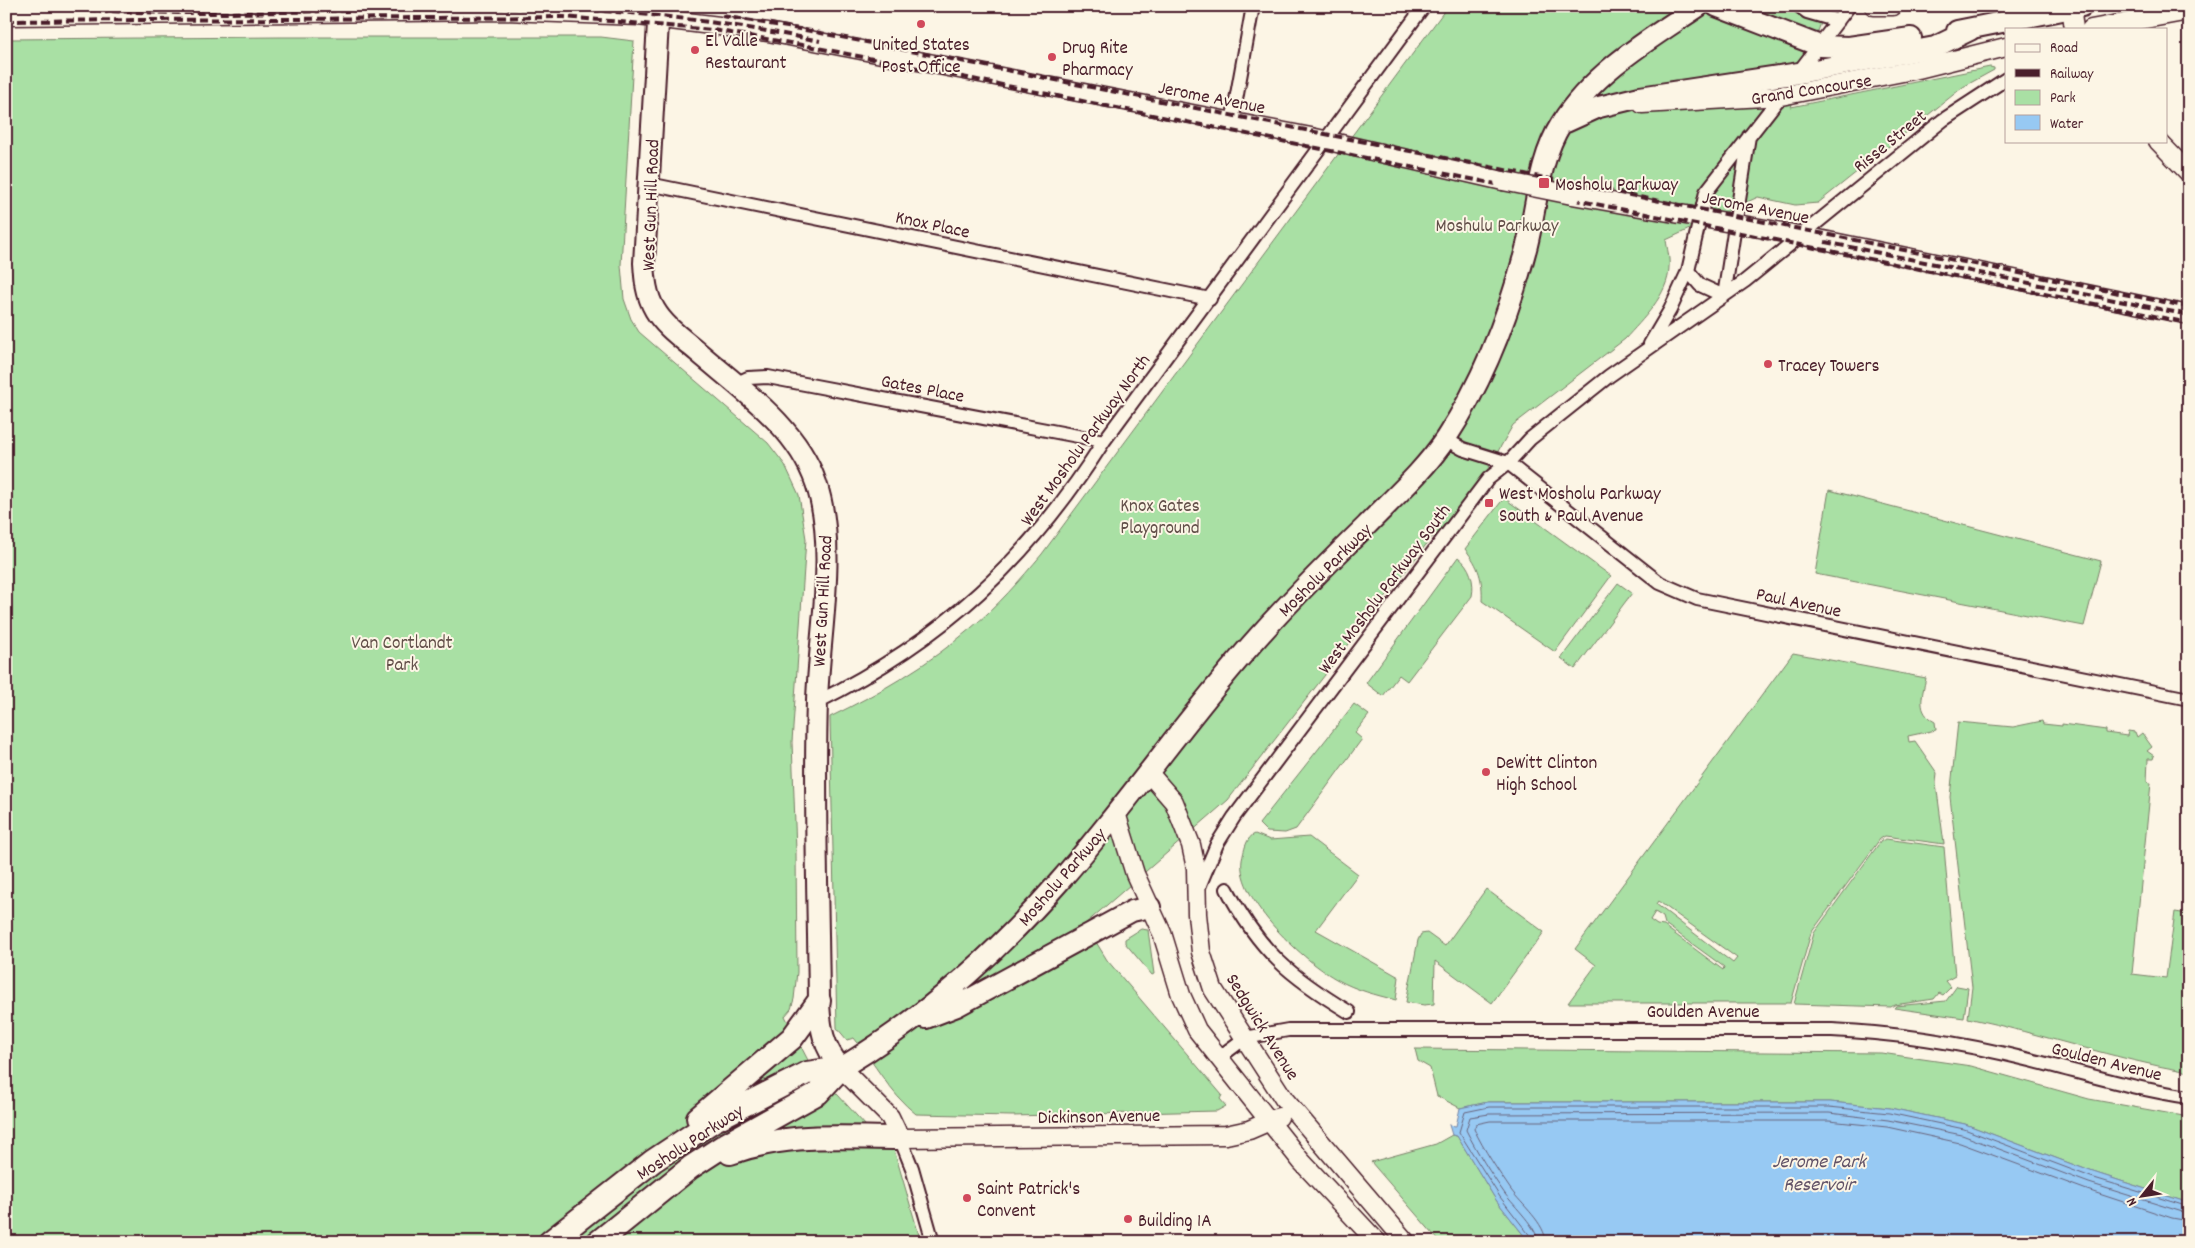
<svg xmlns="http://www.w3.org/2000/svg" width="2195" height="1248" viewBox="0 0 2195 1248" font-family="Dekko,sans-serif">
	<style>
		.green { fill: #a9e0a4; stroke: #7a8068; fill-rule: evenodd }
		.water { fill: #97c9f3; stroke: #7885a3 }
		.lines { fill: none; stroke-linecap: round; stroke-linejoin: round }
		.shore { stroke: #69637b; stroke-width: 1 }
		.street-casing { stroke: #4a1f2b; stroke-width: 16 }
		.secondary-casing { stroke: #4a1f2b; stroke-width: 21 }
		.primary-casing { stroke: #4a1f2b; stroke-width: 24 }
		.highway-casing { stroke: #4a1f2b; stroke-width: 26 }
		.street { stroke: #fcf5e5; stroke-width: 12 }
		.secondary { stroke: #fcf5e5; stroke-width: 18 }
		.primary { stroke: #fcf5e5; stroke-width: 20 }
		.highway { stroke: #fcf5e5; stroke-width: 22 }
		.rail { stroke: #4a1f2b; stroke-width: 4; stroke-dasharray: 8 4; stroke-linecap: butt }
		.secondary-bridge-casing { stroke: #4a1f2b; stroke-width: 21; stroke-linecap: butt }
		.secondary-bridge { stroke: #fcf5e5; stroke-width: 18 }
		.poi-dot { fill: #d1495b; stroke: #fcf5e5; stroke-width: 2 }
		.labels { text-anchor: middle; stroke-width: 4; stroke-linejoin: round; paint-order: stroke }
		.poi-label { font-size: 19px; fill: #4a1f2b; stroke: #fcf5e5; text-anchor: start }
		.street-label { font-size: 19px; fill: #4a1f2b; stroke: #fcf5e5 }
		.park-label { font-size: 19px; fill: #624f49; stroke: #fcf5e5 }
		.water-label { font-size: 20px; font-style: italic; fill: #615267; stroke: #fcf5e5 }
	</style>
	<rect width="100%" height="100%" fill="#fcf5e5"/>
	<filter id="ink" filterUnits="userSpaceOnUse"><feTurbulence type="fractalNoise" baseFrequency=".02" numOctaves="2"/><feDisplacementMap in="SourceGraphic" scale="10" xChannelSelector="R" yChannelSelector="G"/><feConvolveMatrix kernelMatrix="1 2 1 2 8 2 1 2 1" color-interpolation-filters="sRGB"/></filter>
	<g filter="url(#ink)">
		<path class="green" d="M 1448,6 L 1827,6 L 1791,107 L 1990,67 L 1994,68 L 1994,70 L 1963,87 L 1818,203 L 1795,205 L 1758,197 L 1666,240 C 1667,248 1670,258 1669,267 C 1669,294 1642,320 1625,339 L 1513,425 L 1481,481 L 1442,534 L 1432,537 L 1228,800 L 1085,924 L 1107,960 L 1222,1095 L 1220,1099 L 1226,1106 L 1217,1111 L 1012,1116 L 916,1114 C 889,1093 875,1063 854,1038 L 847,1040 L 837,1028 L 830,717 C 881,692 928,665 971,628 C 998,606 1020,580 1042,554 Z
			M 282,37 L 601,37 L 634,41 L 621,265 L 624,299 L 631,319 L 639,332 L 768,443 L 785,465 L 799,495 L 806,539 L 792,742 L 796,851 L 797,972 L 794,999 L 791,1009 L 785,1016 L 810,1064 L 866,1126 L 893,1146 L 921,1242 L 6,1242 L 6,39 Z
			M 1829,490 L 2101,561 L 2084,626 L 1815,574 Z
			M 1504,498 L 1611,576 L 1555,652 L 1482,601 C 1483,580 1479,566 1465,549 Z
			M 1458,557 C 1470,566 1475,582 1472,596 L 1407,681 L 1399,675 L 1383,696 L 1366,683 Z
			M 1618,583 L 1632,593 L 1575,669 L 1561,658 Z
			M 1793,653 L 1926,678 C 1922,696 1916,712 1935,722 L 1936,730 L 1908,736 L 1909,742 L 1915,741 L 1937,773 L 1936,783 L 1944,844 L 1885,836 L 1880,839 L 1811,933 L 1791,1003 L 1568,1003 L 1596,965 L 1575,949 ZM 1658,901 L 1737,958 L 1733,963 L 1656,904 ZM 1655,912 L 1663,917 L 1665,924 L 1724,967 L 1723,970 L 1664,926 L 1657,925 L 1650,920 Z
			M 1354,704 L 1369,715 L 1355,733 L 1362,739 L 1296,829 L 1285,833 L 1267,832 L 1259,824 Z
			M 2042,721 L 2043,724 L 2062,726 L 2062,724 L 2106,730 L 2106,733 L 2127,736 L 2128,731 L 2135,732 L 2137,737 L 2142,733 L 2152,747 L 2147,751 L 2154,756 L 2153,759 L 2148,759 L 2147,782 L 2151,783 L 2132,974 L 2166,978 L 2175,912 L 2189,914 L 2189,1072 C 2114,1059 2042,1034 1968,1018 L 1972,987 L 1950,797 L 1958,722 L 2013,727 Z
			M 1255,834 L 1270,840 L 1309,837 L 1358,874 L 1316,930 L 1399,977 L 1396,1000 C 1376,995 1356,990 1338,980 C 1306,963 1236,900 1242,860 C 1244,851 1246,837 1255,834 Z
			M 1886,839 L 1944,847 L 1955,976 L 1946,981 L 1951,987 L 1943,995 L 1939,993 L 1934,999 L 1894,1005 L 1891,1007 L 1794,1004 L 1814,933 L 1881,841 Z
			M 1486,889 L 1544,932 L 1492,1003 L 1435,961 L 1434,1004 L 1424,1005 L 1406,1002 L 1418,940 L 1421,934 L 1427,933 L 1445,946 Z
			M 1141,929 L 1148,930 L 1154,974 L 1152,975 L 1125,943 L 1125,939 Z
			M 1957,986 L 1968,988 L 1964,1018 L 1894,1008 L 1896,1006 L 1946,1001 Z
			M 1415,1049 L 1881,1053 L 1971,1066 L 2089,1099 L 2189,1117 L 2189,1203 L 2093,1172 L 1965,1124 L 1890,1108 L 1830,1102 L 1488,1102 L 1460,1108 L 1437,1096 L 1430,1068 L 1418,1061 Z
			M 1452,1135 L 1457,1136 L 1496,1200 L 1529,1242 L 1440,1242 L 1371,1162 L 1436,1144 Z"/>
		<path class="water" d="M 1488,1102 L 1830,1102 L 1890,1108 L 1965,1124 L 2093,1172 L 2189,1203 L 2189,1242 L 1529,1242 L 1496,1200 L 1457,1136 L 1452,1135 L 1449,1125 L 1456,1126 L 1460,1108 Z"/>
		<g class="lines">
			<path class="shore" d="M 1532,1242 L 1531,1237 L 1500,1197 L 1459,1132 L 1465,1112 L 1489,1107 L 1829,1107 L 1889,1113 L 1964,1129 L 2091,1177 L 2189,1207
				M 1538,1242 C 1538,1228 1514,1206 1505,1194 C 1491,1174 1477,1152 1466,1130 L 1470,1117 L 1489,1114 L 1829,1113 L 1888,1120 L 1962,1135 L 2089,1183 L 2189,1214
				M 1546,1242 C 1545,1223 1522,1205 1511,1190 C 1498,1171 1484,1150 1474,1129 L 1476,1124 L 1490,1121 L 1829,1121 L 1887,1127 L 1960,1143 L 2087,1190 L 2172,1218 L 2189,1221"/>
			<g class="street-casing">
				<path id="street" d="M 1799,6 L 1807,12 L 1838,21
					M 1797,74 L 1849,6
					M 1232,122 L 1253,6
					M 649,184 L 1210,299
					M 1688,271 L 1700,285 L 1724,296
					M 1724,296 L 1749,136
					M 1650,344 L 1670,310 L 1688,271 L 1706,192 L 1784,92
					M 735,384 L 748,378 L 768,377 L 1104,441
					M 1445,439 L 1463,449 L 1508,463 L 1660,583 L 1697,599 L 2189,699
					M 817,702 C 943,640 1029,559 1104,441 L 1424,6
					M 1199,887 L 1217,844 L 1234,817 L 1488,479 L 1508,463 L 1530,439 L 1609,376 L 1745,281 L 1943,120 L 2006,79
					M 1227,889 C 1259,951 1291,977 1349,1012
					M 1217,1059 L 1245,1038 L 1288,1030 L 1832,1030 C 1898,1033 1962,1043 2026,1059 C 2080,1072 2133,1089 2189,1097
					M 900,1138 L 912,1168 L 933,1242"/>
			</g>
			<g class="secondary-casing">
				<path id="secondary" d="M 1874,6 L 1893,6
					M 2071,6 L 2074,29
					M 6,16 L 505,11 L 638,16 L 768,32 L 1311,137 L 1503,181
					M 2091,29 L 2189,11
					M 1642,104 L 1781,96 L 1918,69 L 2006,47
					M 2158,141 L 2189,173
					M 1572,195 L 1799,235 L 2189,315
					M 1148,772 L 1174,802 L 1191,845 L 1196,868 L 1197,914 L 1201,952 L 1213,989 L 1284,1099 L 1406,1242
					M 1116,813 L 1135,874 L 1162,933 L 1181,995 L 1197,1030 L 1301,1161 L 1377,1242
					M 841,1068 L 890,1117 L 900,1138 L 1226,1135 L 1249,1130 L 1279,1117"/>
			</g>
			<g class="primary-casing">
				<path id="primary" d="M 659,6 L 644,263 C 645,279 646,295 655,310 C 665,327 683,339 698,352 C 741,389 797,427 816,483 C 838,548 819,633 817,701 C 814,801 818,901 819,1001 C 820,1028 823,1047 841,1068 C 924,1018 996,954 1059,882 C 1129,803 1188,715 1258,637 C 1293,598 1329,562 1366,526 C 1393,498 1424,471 1446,438 C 1484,380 1510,311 1527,245 C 1537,205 1539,159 1561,124 C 1593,72 1650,39 1699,6
					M 1716,6 L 1820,46 L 1849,47 L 1911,38
					M 1957,31 L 2082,6
					M 1566,122 L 1599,107 L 1640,97 L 1799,73 L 1935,47 L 1970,30
					M 926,1018 L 957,1006 L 1132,911 L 1150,907"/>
			</g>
			<g class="highway-casing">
				<path id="highway" d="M 698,1118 L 792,1038 L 819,1001
					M 730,1153 C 790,1132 838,1138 900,1138
					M 550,1242 L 653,1161 L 713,1121 L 807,1073 L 841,1068
					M 598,1242 L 691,1167 L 728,1143 L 818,1093 L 841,1068"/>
			</g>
			<use href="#street" class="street"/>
			<use href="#secondary" class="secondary"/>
			<use href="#primary" class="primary"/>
			<use href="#highway" class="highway"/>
			<path class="rail" d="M 40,6 C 214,23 389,3 563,9 C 650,12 735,24 820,41
				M 637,6 L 685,11
				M 722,16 L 811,31 L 2189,307
				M 6,21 L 564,17 L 713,30 L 808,46 L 2189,323
				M 1825,242 L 2189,315"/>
			<g class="secondary-bridge-casing">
				<path id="secondary-bridge" d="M 1503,181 L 1572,195"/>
			</g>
			<use href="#secondary-bridge" class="secondary-bridge"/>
		</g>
	</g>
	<g class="poi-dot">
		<circle cx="921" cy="24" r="5"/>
		<circle cx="695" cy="50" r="5"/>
		<circle cx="1052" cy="57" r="5"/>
		<rect x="1538" y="177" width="12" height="12" rx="2.5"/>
		<circle cx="1768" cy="364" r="5"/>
		<rect x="1484" y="498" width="10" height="10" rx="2.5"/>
		<circle cx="1486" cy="772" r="5"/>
		<circle cx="967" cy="1198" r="5"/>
		<circle cx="1128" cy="1219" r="5"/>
	</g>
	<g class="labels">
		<g class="poi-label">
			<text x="705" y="46">El Valle<tspan x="705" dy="22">Restaurant</tspan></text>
			<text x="921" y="50" text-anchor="middle">United States<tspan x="921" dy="22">Post Office</tspan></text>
			<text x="1062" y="53">Drug Rite<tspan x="1062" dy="22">Pharmacy</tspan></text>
			<text x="1555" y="190">Mosholu Parkway</text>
			<text x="1778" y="371">Tracey Towers</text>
			<text x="1499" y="499">West Mosholu Parkway<tspan x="1499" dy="22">South &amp; Paul Avenue</tspan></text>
			<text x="1496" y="768">DeWitt Clinton<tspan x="1496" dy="22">High School</tspan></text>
			<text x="977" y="1194">Saint Patrick's<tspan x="977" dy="22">Convent</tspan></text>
			<text x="1138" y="1226">Building 1A</text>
		</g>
		<g class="street-label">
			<text transform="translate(1811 88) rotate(-9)" y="7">Grand Concourse</text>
			<text transform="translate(1212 96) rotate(11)" y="7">Jerome Avenue</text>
			<text transform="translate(1889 140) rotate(-39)" y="7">Risse Street</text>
			<text transform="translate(649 205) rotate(-88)" y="7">West Gun Hill Road</text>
			<text transform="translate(1756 206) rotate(11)" y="7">Jerome Avenue</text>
			<text transform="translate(933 223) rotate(12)" y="7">Knox Place</text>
			<text transform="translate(923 387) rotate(11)" y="7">Gates Place</text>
			<text transform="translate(1084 439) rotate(-54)" y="7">West Mosholu Parkway North</text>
			<text transform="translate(1324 569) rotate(-45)" y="7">Mosholu Parkway</text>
			<text transform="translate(1383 588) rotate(-53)" y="7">West Mosholu Parkway South</text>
			<text transform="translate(821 601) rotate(-87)" y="7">West Gun Hill Road</text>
			<text transform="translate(1799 601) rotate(12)" y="7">Paul Avenue</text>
			<text transform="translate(1061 876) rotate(-49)" y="7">Mosholu Parkway</text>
			<text x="1703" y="1017">Goulden Avenue</text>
			<text transform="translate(1264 1026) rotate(58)" y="7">Sedgwick Avenue</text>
			<text transform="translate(2107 1060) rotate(14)" y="7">Goulden Avenue</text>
			<text transform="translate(1099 1115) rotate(-1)" y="7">Dickinson Avenue</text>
			<text transform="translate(689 1141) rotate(-33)" y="7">Mosholu Parkway</text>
		</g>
		<g class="park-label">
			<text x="1497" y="231">Moshulu Parkway</text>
			<text x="1160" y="511">Knox Gates<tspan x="1160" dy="22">Playground</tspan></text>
			<text x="402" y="648">Van Cortlandt<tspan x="402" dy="22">Park</tspan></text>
		</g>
		<g class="water-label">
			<text x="1819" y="1167">Jerome Park<tspan x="1819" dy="23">Reservoir</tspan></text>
		</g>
	</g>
	<rect width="2195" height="1248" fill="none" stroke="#fcf5e5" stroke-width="25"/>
	<rect x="12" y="12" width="2170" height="1223" fill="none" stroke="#4a1f2b" stroke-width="2" filter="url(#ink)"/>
	<rect x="2005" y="28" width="162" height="115" fill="#fcf5e5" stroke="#b59f9b"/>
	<rect x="2015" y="44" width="25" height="8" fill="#fcf5e5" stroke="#b59f9b"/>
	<text x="2050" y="52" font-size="15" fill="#4a1f2b">Road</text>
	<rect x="2015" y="69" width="25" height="8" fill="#4a1f2b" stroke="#b59f9b"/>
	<text x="2050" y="78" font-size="15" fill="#4a1f2b">Railway</text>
	<rect x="2015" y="90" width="25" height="15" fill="#a9e0a4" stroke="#b59f9b"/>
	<text x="2050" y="102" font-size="15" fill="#4a1f2b">Park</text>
	<rect x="2015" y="115" width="25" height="15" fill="#97c9f3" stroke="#b59f9b"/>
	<text x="2050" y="128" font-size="15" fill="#4a1f2b">Water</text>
	<g transform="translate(2142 1196) rotate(240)" stroke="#fcf5e5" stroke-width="4" paint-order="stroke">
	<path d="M0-4L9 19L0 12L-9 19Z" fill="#4a1f2b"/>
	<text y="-8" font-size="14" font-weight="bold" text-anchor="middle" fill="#4a1f2b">N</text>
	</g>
</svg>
